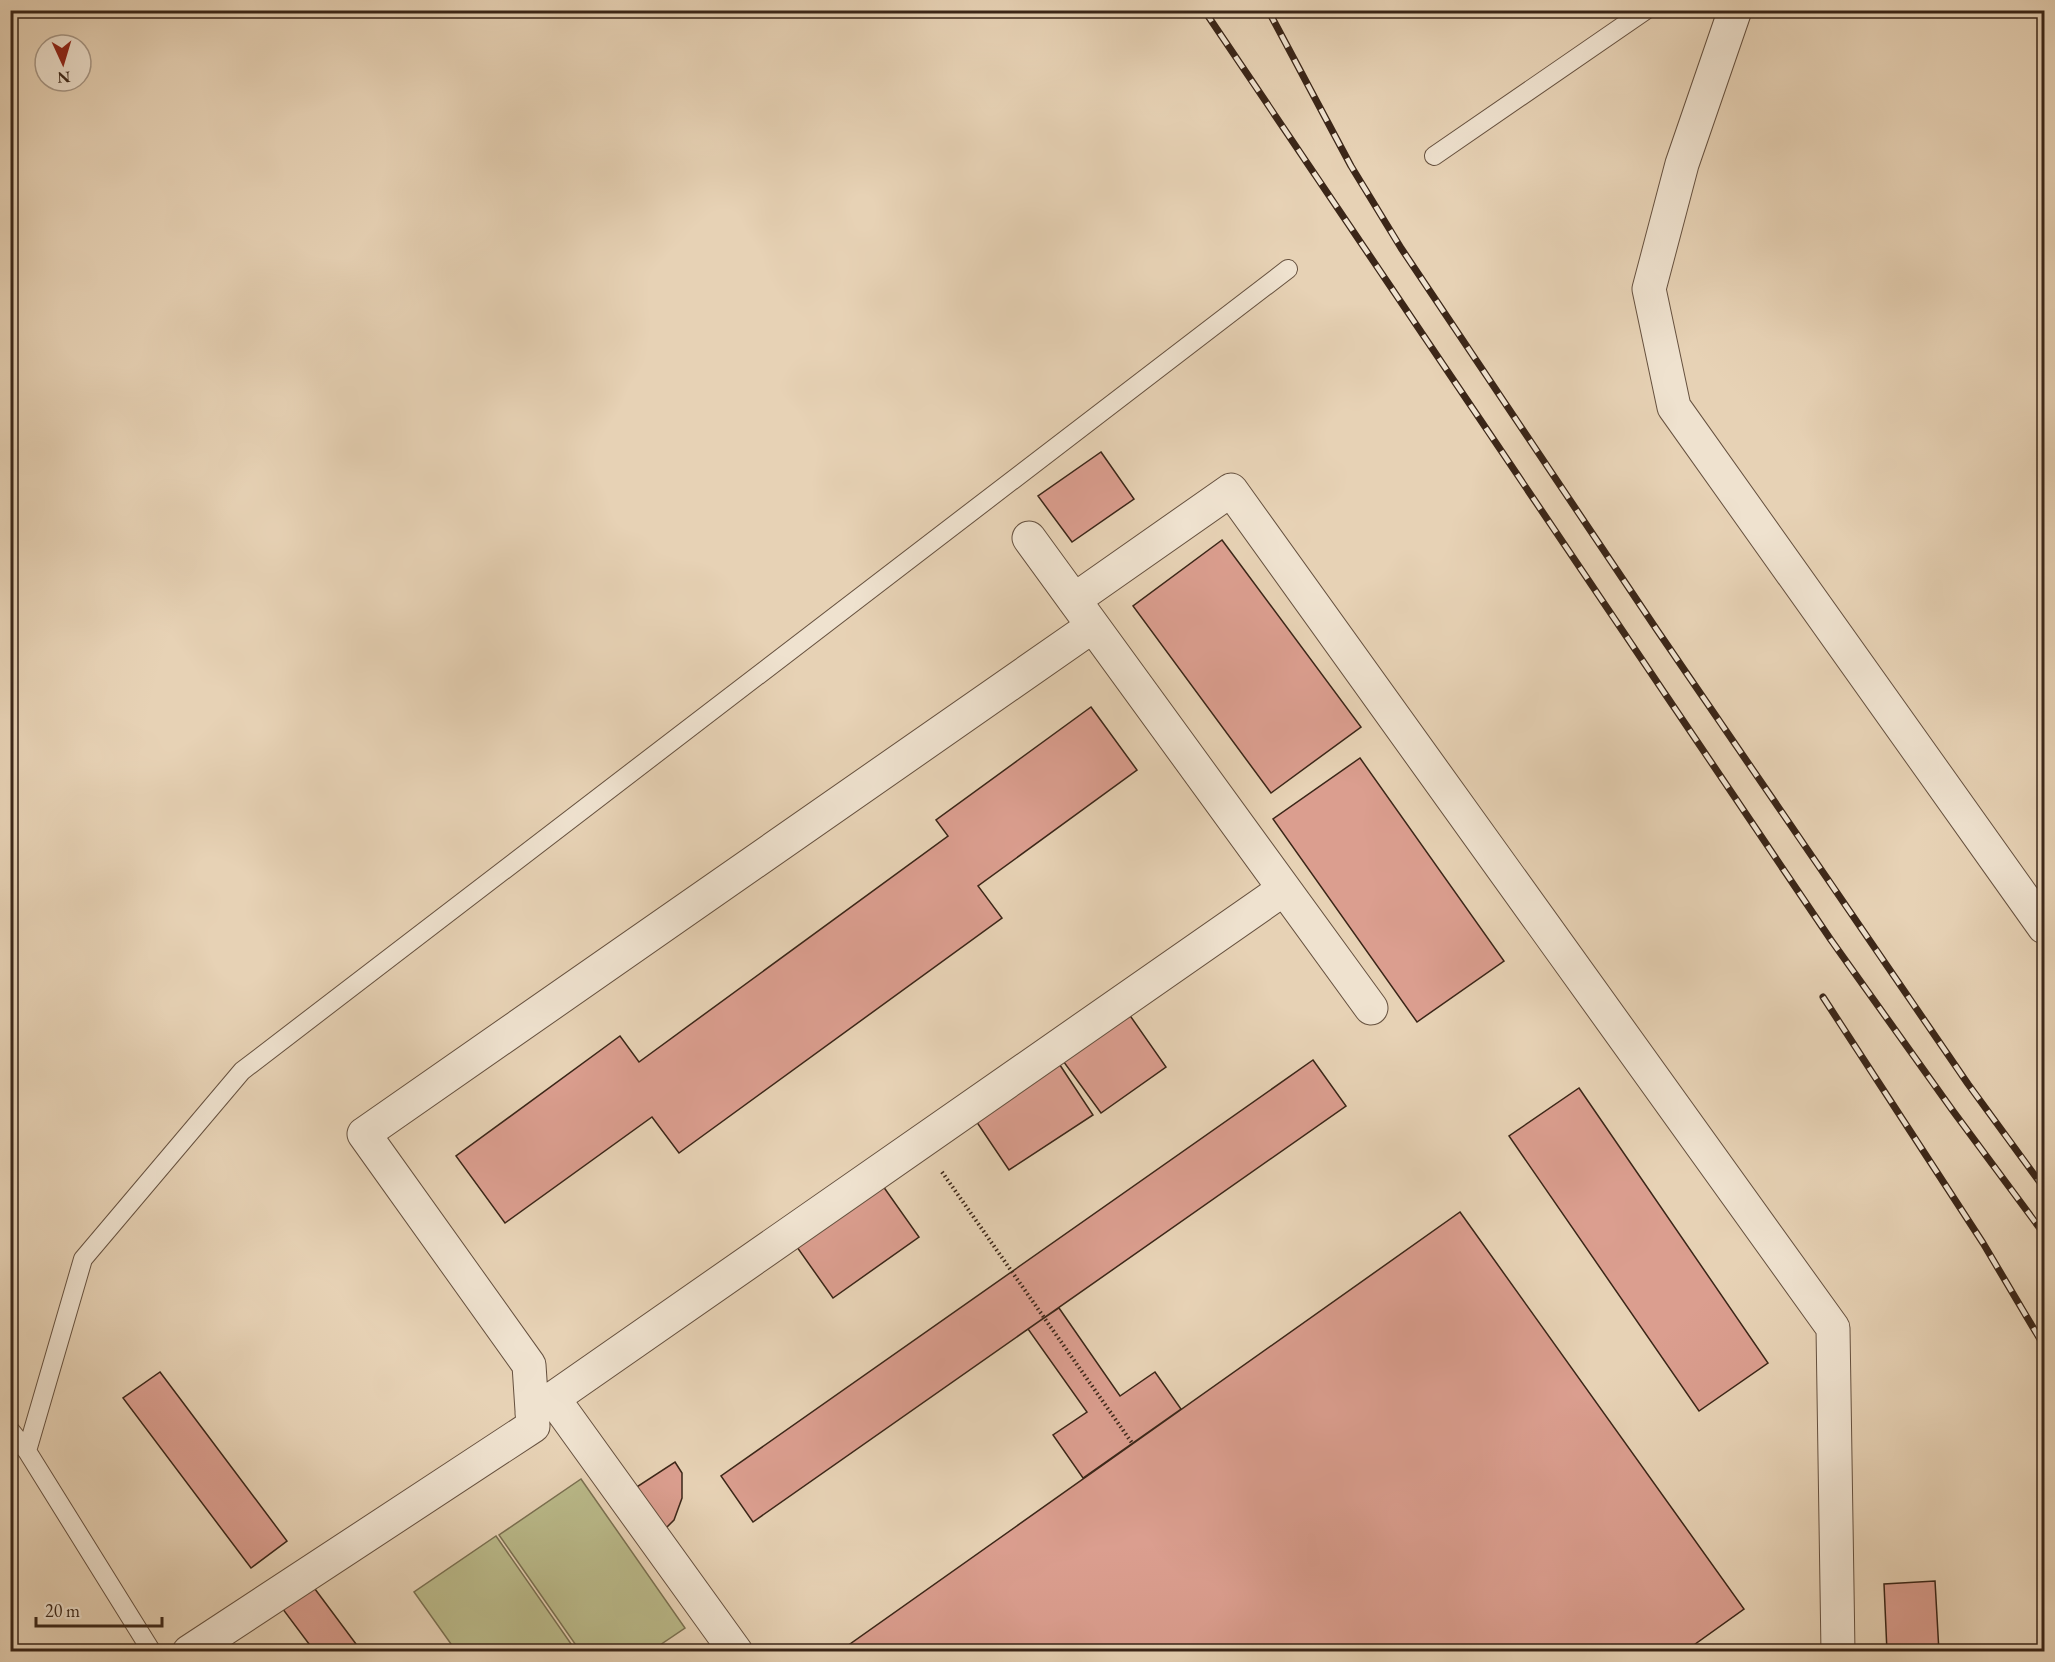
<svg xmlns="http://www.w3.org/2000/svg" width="2055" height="1662" viewBox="0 0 2055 1662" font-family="'EB Garamond',serif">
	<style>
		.green { fill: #baba8a; stroke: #7a7051; stroke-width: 1.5 }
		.building { fill: #db9e8f; stroke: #3b2618; stroke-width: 1.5 }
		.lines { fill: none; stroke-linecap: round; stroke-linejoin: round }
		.service-casing { stroke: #66513f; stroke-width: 20 }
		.minor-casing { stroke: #66513f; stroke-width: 35 }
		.path { stroke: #3b2618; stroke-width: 4; stroke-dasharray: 1.5 3; stroke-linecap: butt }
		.service { stroke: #efe2cf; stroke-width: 18 }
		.minor { stroke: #efe2cf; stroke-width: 33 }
		.rail-casing { stroke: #3b2618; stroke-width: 7 }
		.rail { stroke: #efe2cf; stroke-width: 4.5; stroke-dasharray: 14; stroke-linecap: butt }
	</style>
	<rect width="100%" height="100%" fill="#e7d2b5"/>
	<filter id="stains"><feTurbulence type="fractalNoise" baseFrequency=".00333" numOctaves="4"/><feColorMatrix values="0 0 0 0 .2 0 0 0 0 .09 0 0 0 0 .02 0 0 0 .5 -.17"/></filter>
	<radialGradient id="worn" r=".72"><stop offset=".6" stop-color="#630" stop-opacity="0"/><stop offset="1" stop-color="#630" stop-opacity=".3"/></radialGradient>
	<path class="green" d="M 581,1479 L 685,1628 L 651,1651 L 580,1651 L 499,1535 Z
		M 496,1536 L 576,1651 L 456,1651 L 414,1592 Z"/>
	<path class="building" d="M 1101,452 L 1134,499 L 1072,542 L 1038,496 Z
		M 1222,540 L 1361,727 L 1271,793 L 1133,606 Z
		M 1091,707 L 1137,770 L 978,886 L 1002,918 L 679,1153 L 652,1117 L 505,1223 L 456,1156 L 620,1036 L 639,1062 L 948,836 L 936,820 Z
		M 1360,758 L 1504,961 L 1417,1022 L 1273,819 Z
		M 1124,1007 L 1166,1067 L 1101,1113 L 1058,1054 Z
		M 1054,1056 L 1093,1115 L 1009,1170 L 970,1112 Z
		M 1313,1060 L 1346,1106 L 753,1522 L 721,1476 Z
		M 1579,1088 L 1768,1363 L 1699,1411 L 1509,1136 Z
		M 878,1179 L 919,1237 L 833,1298 L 792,1240 Z
		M 1460,1212 L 1744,1609 L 1684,1652 L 845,1652 L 843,1649 Z
		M 1059,1308 L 1120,1396 L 1155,1372 L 1181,1409 L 1083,1478 L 1053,1435 L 1087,1412 L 1028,1329 Z
		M 160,1372 L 287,1541 L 251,1568 L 123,1398 Z
		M 675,1462 L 682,1473 L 682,1498 L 674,1520 L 659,1535 L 629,1492 Z
		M 1935,1581 L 1939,1652 L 1887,1652 L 1884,1584 Z
		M 312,1585 L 362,1652 L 315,1652 L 282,1608 Z"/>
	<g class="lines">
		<g class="service-casing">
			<path id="service" d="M 1434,156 L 1646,10
				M 10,1430 L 27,1451
				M 152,1652 L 27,1451 L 83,1259 L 242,1071 L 1288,269"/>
		</g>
		<g class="minor-casing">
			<path id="minor" d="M 1735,10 L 1682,164 L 1649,289 L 1674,407 L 2044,927
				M 1029,538 L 1371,1008
				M 1074,600 L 1231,490 L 1833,1328 L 1838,1652
				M 553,1398 L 736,1652
				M 532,1413 L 1284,889
				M 189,1652 L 533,1426 L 529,1365 L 364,1134 L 1093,626"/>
		</g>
		<path class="path" d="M 942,1172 L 1132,1443"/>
		<use href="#service" class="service"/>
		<use href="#minor" class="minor"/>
		<g class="rail-casing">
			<path id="rail" d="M 1204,10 L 1831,940 L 1953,1111 L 2044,1234
				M 1268,10 L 1351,166 L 1401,248 L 1657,630 L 1968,1084 L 2044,1188
				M 1823,997 L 1983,1243 L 2044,1346"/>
		</g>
		<use href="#rail" class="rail"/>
	</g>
	<rect width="2055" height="1662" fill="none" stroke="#e7d2b5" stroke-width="36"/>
	<rect x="12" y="12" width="2031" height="1638" fill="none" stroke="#3b2618" stroke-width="3"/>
	<rect x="18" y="18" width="2019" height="1626" fill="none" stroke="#3b2618" stroke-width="1.5"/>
	<g transform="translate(63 63) rotate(176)"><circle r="28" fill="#efe2cf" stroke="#a79786" stroke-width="1.5"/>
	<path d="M0-4.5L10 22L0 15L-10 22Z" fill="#8f2418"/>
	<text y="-9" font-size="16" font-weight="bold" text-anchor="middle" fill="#3b2618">N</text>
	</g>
	<path d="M36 1617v9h126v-9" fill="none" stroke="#3b2618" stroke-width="3"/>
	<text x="45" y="1617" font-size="18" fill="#3b2618" stroke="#efe2cf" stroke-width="4.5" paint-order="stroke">20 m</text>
	<rect width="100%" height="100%" filter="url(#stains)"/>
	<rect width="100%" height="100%" fill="url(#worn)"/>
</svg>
